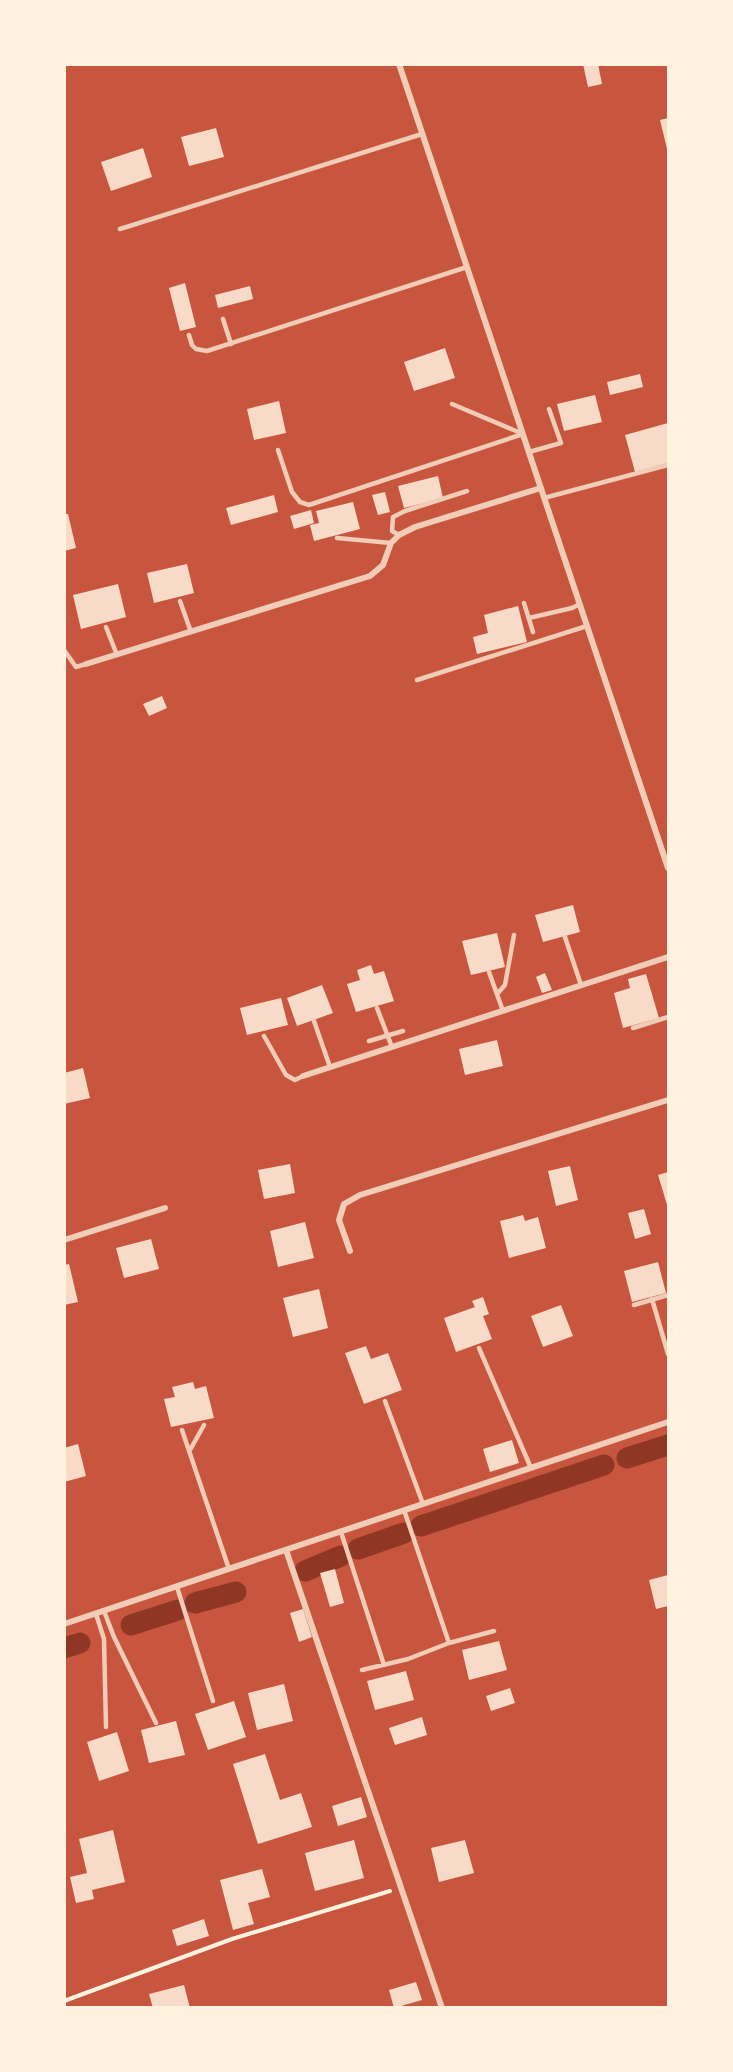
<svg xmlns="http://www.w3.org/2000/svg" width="733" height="2072" viewBox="0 0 733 2072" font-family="Cabin,sans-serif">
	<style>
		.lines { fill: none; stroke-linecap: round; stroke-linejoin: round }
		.canal { stroke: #8f3625; stroke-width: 21 }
		.building { fill: #f7dbc8 }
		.path { stroke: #fff3e0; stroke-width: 4 }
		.service { stroke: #f1ccb7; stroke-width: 4.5 }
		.minor { stroke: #f1ccb7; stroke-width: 6 }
	</style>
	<rect width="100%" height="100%" fill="#c8553d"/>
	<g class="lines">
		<path class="canal" d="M 627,1458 L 668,1445
			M 421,1526 L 604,1465
			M 358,1549 L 404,1533
			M 305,1571 L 341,1556
			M 195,1603 L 236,1592
			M 131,1625 L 178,1610
			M 64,1648 L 80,1643"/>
	</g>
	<path class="building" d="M 583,64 L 598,64 L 602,84 L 588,87 Z
		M 668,118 L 668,153 L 660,120 Z
		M 216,128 L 224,157 L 189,166 L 181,137 Z
		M 143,148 L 152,177 L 111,191 L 101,162 Z
		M 185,283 L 196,327 L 180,331 L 169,288 Z
		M 250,286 L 253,299 L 218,308 L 215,295 Z
		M 445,348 L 455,378 L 414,391 L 404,362 Z
		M 640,374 L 643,387 L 610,395 L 607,382 Z
		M 595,395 L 602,422 L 564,431 L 557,404 Z
		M 279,401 L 286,433 L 254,440 L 247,409 Z
		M 668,423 L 668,463 L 635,472 L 625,435 Z
		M 438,476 L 443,498 L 404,508 L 398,486 Z
		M 385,492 L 390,512 L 378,515 L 372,495 Z
		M 274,495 L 278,512 L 231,525 L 226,508 Z
		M 353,502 L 360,529 L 314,541 L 310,525 L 319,523 L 316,511 Z
		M 311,510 L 314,523 L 294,529 L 290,516 Z
		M 64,514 L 68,514 L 76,548 L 64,551 Z
		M 187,564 L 194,593 L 154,603 L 147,573 Z
		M 118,584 L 126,617 L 81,629 L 73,595 Z
		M 518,606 L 527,642 L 477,654 L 473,637 L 488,633 L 484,615 Z
		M 162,696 L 167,708 L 149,716 L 143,704 Z
		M 573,905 L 580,932 L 543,942 L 535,915 Z
		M 497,933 L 505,967 L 471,975 L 462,941 Z
		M 371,965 L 374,974 L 384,971 L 394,1001 L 356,1012 L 347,984 L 360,980 L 357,970 Z
		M 545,973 L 552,990 L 542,993 L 536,977 Z
		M 646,974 L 659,1018 L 623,1028 L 614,993 L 630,988 L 628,979 Z
		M 322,985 L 333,1013 L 297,1026 L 287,998 Z
		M 281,998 L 288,1025 L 247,1035 L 240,1008 Z
		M 497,1040 L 503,1066 L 465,1075 L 459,1049 Z
		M 83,1068 L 90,1098 L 64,1104 L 64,1073 Z
		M 290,1164 L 295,1193 L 264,1199 L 258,1170 Z
		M 570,1166 L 578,1200 L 556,1206 L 548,1171 Z
		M 668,1172 L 668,1208 L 658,1175 Z
		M 644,1209 L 651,1234 L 635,1239 L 628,1213 Z
		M 523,1215 L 525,1221 L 538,1217 L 546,1248 L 509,1258 L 500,1221 Z
		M 305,1222 L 314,1258 L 278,1267 L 270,1231 Z
		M 151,1239 L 159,1269 L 124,1278 L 116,1248 Z
		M 658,1262 L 666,1293 L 632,1302 L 624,1271 Z
		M 69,1264 L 78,1302 L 64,1305 L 64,1265 Z
		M 319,1289 L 328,1328 L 293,1337 L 283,1298 Z
		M 483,1297 L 489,1314 L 483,1316 L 492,1339 L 456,1352 L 444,1318 L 475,1307 L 472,1301 Z
		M 561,1305 L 573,1336 L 543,1347 L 531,1316 Z
		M 366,1346 L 371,1359 L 388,1353 L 402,1390 L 364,1404 L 345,1353 Z
		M 193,1382 L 195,1389 L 206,1386 L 214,1418 L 171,1427 L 164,1399 L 175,1397 L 172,1387 Z
		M 512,1440 L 519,1463 L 490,1472 L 483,1449 Z
		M 78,1444 L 86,1476 L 64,1482 L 64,1448 Z
		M 335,1569 L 344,1603 L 330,1607 L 320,1573 Z
		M 668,1575 L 668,1606 L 656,1609 L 649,1580 Z
		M 303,1609 L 312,1637 L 299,1642 L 290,1613 Z
		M 499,1641 L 507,1670 L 469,1680 L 462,1650 Z
		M 406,1671 L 414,1700 L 375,1710 L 367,1681 Z
		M 284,1684 L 293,1721 L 257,1730 L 248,1693 Z
		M 510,1688 L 515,1703 L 491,1711 L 486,1696 Z
		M 234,1701 L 246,1737 L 208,1750 L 195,1714 Z
		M 422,1717 L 427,1735 L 395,1745 L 389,1728 Z
		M 176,1721 L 185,1755 L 149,1763 L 141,1730 Z
		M 117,1732 L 129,1771 L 99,1781 L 87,1742 Z
		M 265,1754 L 280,1800 L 301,1793 L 312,1827 L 258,1844 L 233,1764 Z
		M 361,1797 L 367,1817 L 338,1826 L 332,1806 Z
		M 113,1830 L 125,1882 L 92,1890 L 94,1899 L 76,1903 L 70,1877 L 87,1873 L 79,1839 Z
		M 354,1840 L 364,1878 L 315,1891 L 305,1853 Z
		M 465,1840 L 474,1873 L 439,1882 L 431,1848 Z
		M 262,1869 L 270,1897 L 248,1903 L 254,1924 L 233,1930 L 220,1880 Z
		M 204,1919 L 209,1936 L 177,1946 L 172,1930 Z
		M 416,1982 L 422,2000 L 394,2008 L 389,1990 Z
		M 184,1985 L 190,2008 L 153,2008 L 149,1994 Z"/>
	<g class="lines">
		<path class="path" d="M 64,2001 L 232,1939 L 390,1891"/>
		<path class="service" d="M 120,229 L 422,134
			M 223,319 L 231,344
			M 189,335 L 192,345 L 196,349 L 207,351 L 467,267
			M 452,404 L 523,434
			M 278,450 L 292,492 L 300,502 L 309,505 L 523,434
			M 529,452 L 561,443 L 549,409
			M 544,498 L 668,465
			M 399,535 L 392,531 L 393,517 L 405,511 L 467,491
			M 337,538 L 391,543
			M 180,601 L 191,632
			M 524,603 L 533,632
			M 529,618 L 572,608 L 580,604
			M 106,627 L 117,655
			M 64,650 L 76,667 L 86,664
			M 417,680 L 587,626
			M 565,937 L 581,985
			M 489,972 L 503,1011
			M 498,993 L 505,985 L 514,935
			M 377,1008 L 392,1047
			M 314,1021 L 330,1067
			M 633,1028 L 668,1017
			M 264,1036 L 286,1075 L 295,1080 L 303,1076
			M 369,1041 L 403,1031
			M 652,1299 L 668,1354
			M 634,1305 L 668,1295
			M 479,1348 L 531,1468
			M 385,1401 L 423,1504
			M 182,1430 L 229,1569
			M 190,1450 L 204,1425
			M 404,1510 L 449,1643
			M 341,1532 L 384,1665
			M 177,1587 L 213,1701
			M 104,1611 L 114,1637 L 156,1723
			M 96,1614 L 104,1639 L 106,1727
			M 362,1670 L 408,1659 L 449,1643 L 494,1631"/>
		<path class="minor" d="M 399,64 L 668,868
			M 86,664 L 370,576 L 383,565 L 391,543 L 399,535 L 415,527 L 541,488
			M 303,1076 L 668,957
			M 64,1240 L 165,1208
			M 350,1251 L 339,1220 L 344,1204 L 360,1195 L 668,1100
			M 286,1550 L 442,2008
			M 64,1624 L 668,1422"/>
	</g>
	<rect width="733" height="2072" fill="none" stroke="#fff3e0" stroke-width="132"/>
</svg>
